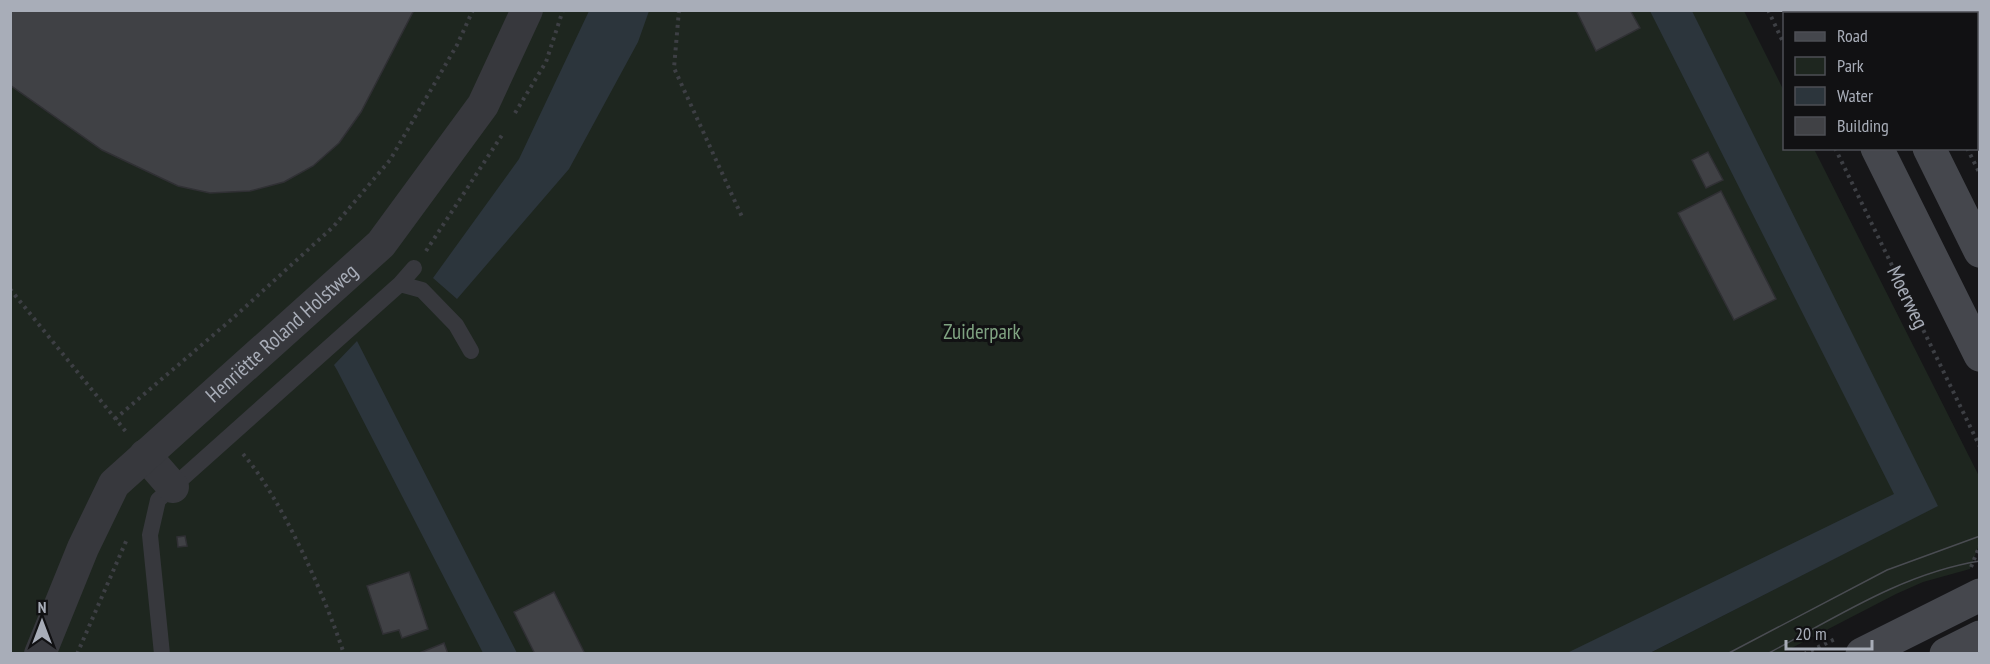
<svg xmlns="http://www.w3.org/2000/svg" width="1990" height="664" viewBox="0 0 1990 664" font-family="'PT Sans Narrow',sans-serif">
	<style>
		.green { fill: #1e261f }
		.water { fill: #2c353c }
		.building { fill: #404145; stroke: #303034; stroke-width: 1.5 }
		.lines { fill: none; stroke-linecap: round; stroke-linejoin: round }
		.path { stroke: #3d3f44; stroke-width: 4; stroke-dasharray: 3 4.5; stroke-linecap: butt }
		.lane { stroke: #37383d; stroke-width: 16 }
		.street { stroke: #37383d; stroke-width: 32 }
		.secondary { stroke: #45474d; stroke-width: 33 }
		.tram { stroke: #4a4c52; stroke-width: 1.5 }
		.labels { text-anchor: middle; stroke-width: 6; stroke-linejoin: round; paint-order: stroke }
		.street-label { font-size: 21px; fill: #a8adb8; stroke: #111113 }
		.park-label { font-size: 21px; fill: #7fa381; stroke: #111113 }
	</style>
	<rect width="100%" height="100%" fill="#161618"/>
	<path class="green" d="M 10,11 L 1744,11 L 1784,91 L 1784,148 L 1814,149 L 1979,476 L 1979,545 L 1970,569 L 1923,582 L 1896,594 L 1782,653 L 1650,653 L 1937,506 L 1617,653 L 11,653 Z"/>
	<path class="water" d="M 589,11 L 649,11 L 638,42 L 569,169 L 457,299 L 433,278 L 519,159 Z
		M 1650,11 L 1692,11 L 1938,506 L 1650,653 L 1567,653 L 1894,494 Z
		M 357,341 L 517,653 L 483,653 L 337,370 L 334,365 Z"/>
	<path class="building" d="M 10,10 L 414,10 L 361,112 L 339,143 L 313,166 L 284,182 L 250,191 L 210,193 L 178,186 L 102,150 L 10,85 Z
		M 1576,10 L 1630,10 L 1640,28 L 1596,51 Z
		M 1708,152 L 1723,180 L 1706,188 L 1692,160 Z
		M 1721,191 L 1776,299 L 1734,320 L 1678,213 Z
		M 185,536 L 187,546 L 178,547 L 177,537 Z
		M 409,572 L 428,629 L 402,638 L 399,630 L 383,634 L 367,586 Z
		M 554,592 L 585,654 L 535,654 L 514,612 Z
		M 444,643 L 448,654 L 417,654 Z"/>
	<g class="lines">
		<g class="path">
			<path d="M 679,10 L 674,68 L 743,219"/>
			<path d="M 1768,10 L 1784,44"/>
			<path d="M 1898,10 L 1899,14"/>
			<path d="M 1940,10 L 1941,14"/>
			<path d="M 1976,84 L 1980,90"/>
			<path d="M 515,113 L 546,62 L 563,10"/>
			<path id="s1" d="M 1835,148 L 1980,447"/>
			<path d="M 1967,148 L 1980,174"/>
			<path d="M 426,251 L 504,132"/>
			<path d="M 10,289 L 127,433"/>
			<path d="M 115,419 L 232,319 L 334,226 L 390,160 L 457,45 L 473,10"/>
			<path d="M 243,454 C 282,499 325,596 344,654"/>
			<path d="M 1971,567 L 1980,545"/>
			<path d="M 77,654 L 127,539"/>
			<path d="M 1804,654 L 1835,639"/>
		</g>
		<path class="lane" d="M 400,284 L 422,290 L 456,325 L 471,351
			M 162,654 L 150,535 L 158,500 L 400,284 L 414,268"/>
		<g class="street">
			<path d="M 145,455 L 173,487"/>
			<path id="s2" d="M 40,654 L 83,548 L 114,484 L 381,244 L 483,105 L 527,10"/>
		</g>
		<path class="secondary" d="M 1809,10 L 1811,14
			M 1860,10 L 1862,14
			M 1877,148 L 1980,355
			M 1929,148 L 1980,251
			M 1862,654 L 1980,595
			M 1946,654 L 1980,637"/>
		<path class="tram" d="M 1727,654 L 1887,570 L 1980,536
			M 1767,654 C 1835,618 1903,573 1980,561"/>
	</g>
	<g class="labels">
		<g class="street-label">
			<text dy="7" stroke="none"><textPath href="#s1" startOffset="166">Moerweg</textPath></text>
			<text dy="7" stroke="none"><textPath href="#s2" startOffset="411">Henriëtte Roland Holstweg</textPath></text>
		</g>
		<g class="park-label">
			<text x="982" y="339">Zuiderpark</text>
		</g>
	</g>
	<rect width="1990" height="664" fill="none" stroke="#a8adb8" stroke-width="24"/>
	<rect x="1783" y="12" width="195" height="138" fill="#111113" stroke="#4d4f55" stroke-width="1.5"/>
	<rect x="1795" y="32" width="30" height="9" fill="#45474d" stroke="#4d4f55" stroke-width="1.5"/>
	<text x="1837" y="42" font-size="18" fill="#a8adb8">Road</text>
	<rect x="1795" y="57" width="30" height="18" fill="#1e261f" stroke="#4d4f55" stroke-width="1.5"/>
	<text x="1837" y="72" font-size="18" fill="#a8adb8">Park</text>
	<rect x="1795" y="87" width="30" height="18" fill="#2c353c" stroke="#4d4f55" stroke-width="1.5"/>
	<text x="1837" y="102" font-size="18" fill="#a8adb8">Water</text>
	<rect x="1795" y="117" width="30" height="18" fill="#404145" stroke="#4d4f55" stroke-width="1.5"/>
	<text x="1837" y="132" font-size="18" fill="#a8adb8">Building</text>
	<g transform="translate(42 622)" stroke="#111113" stroke-width="4.5" paint-order="stroke">
	<path d="M0-4.5L10 22L0 15L-10 22Z" fill="#a8adb8"/>
	<text y="-9" font-size="16" font-weight="bold" text-anchor="middle" fill="#a8adb8">N</text>
	</g>
	<path d="M1786 640v9h86v-9" fill="none" stroke="#a8adb8" stroke-width="3"/>
	<text x="1795" y="640" font-size="18" fill="#a8adb8" stroke="#111113" stroke-width="4.5" paint-order="stroke">20 m</text>
</svg>
